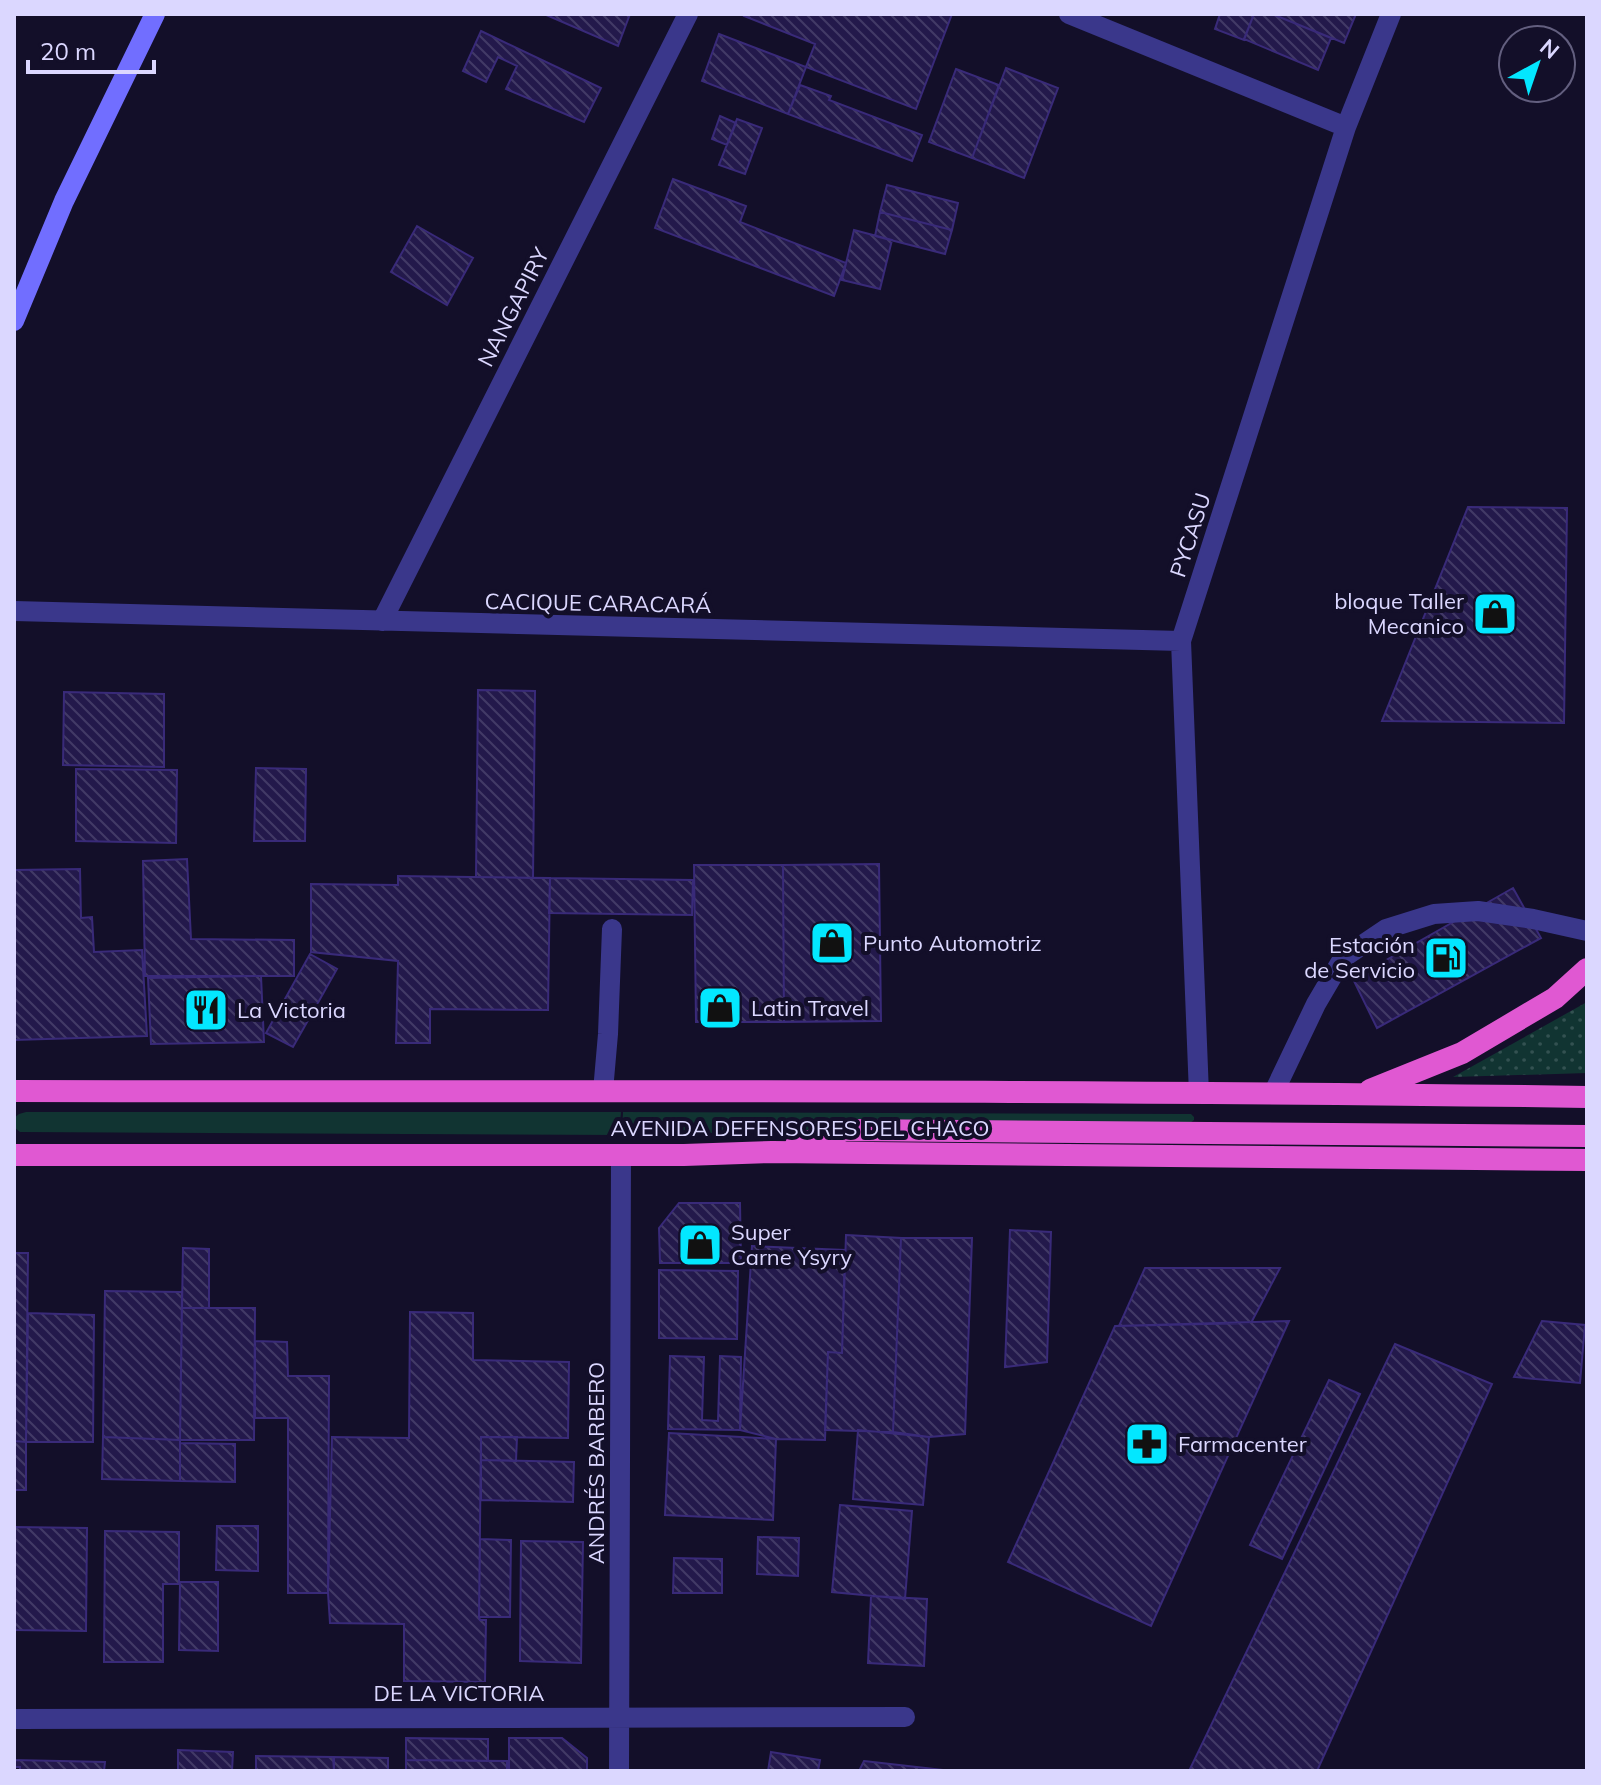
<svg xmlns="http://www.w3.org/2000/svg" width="1601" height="1785" viewBox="0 0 1601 1785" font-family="Mulish,sans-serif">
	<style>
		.grass { fill: #113432 }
		.park { fill: url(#park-dots) }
		.building { fill: url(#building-back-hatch); stroke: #392a79; stroke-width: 2 }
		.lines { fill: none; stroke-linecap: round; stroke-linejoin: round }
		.service { stroke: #3a378b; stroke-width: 20 }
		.minor { stroke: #3a378b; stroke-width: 20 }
		.secondary { stroke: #716eff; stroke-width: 20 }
		.trunk { stroke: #e058d2; stroke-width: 22 }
		.labels { text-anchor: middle; stroke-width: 8; stroke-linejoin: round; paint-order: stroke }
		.street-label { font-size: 22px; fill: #dbd7ff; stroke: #130f29 }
		.poi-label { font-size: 22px; fill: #dbd7ff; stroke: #130f29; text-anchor: start }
	</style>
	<defs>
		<pattern id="park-dots" width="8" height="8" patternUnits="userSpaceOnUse" patternTransform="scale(2)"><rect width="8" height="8" fill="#113432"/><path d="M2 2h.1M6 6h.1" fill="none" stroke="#335151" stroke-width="1.8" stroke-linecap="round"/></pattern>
		<pattern id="building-back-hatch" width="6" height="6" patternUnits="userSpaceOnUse" patternTransform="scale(2)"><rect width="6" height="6" fill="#23194b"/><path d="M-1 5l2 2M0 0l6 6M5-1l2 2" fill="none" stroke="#423a66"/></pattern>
	</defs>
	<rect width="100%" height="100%" fill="#130f29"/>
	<path class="grass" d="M 26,1112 L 621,1112 L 619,1135 L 20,1132 L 14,1127 L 14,1118 L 19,1114 Z
		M 623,1112 L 1191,1114 L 1194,1117 L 1194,1120 L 1190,1123 L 622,1135 Z"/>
	<path class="park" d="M 1587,1002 L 1587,1073 L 1453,1077 Z"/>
	<path class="building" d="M 544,14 L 630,14 L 618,46 Z
		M 745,14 L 952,14 L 916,109 L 806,67 L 815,44 L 744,16 Z
		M 1220,14 L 1254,14 L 1244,40 L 1215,29 Z
		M 1254,14 L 1272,14 L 1331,38 L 1318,70 L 1244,39 Z
		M 1272,14 L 1356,14 L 1344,43 Z
		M 481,31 L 601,88 L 584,122 L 506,89 L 517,66 L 498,57 L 486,82 L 463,71 Z
		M 719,34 L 806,67 L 788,114 L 702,81 Z
		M 1006,68 L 1058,88 L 1024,178 L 972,158 Z
		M 956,69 L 999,85 L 972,158 L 929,142 Z
		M 800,85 L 831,96 L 829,100 L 922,135 L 912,161 L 788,114 Z
		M 720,116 L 736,123 L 727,145 L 712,139 Z
		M 737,119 L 762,128 L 745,174 L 719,165 Z
		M 673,179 L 746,206 L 740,222 L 846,263 L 834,296 L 655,228 Z
		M 887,185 L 958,203 L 952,230 L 880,212 Z
		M 880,212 L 952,230 L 945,254 L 875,236 Z
		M 417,226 L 473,258 L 447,305 L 391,272 Z
		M 854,230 L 892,240 L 880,289 L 842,280 Z
		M 1468,507 L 1567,508 L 1564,723 L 1382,721 Z
		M 478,690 L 535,691 L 533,878 L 476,877 Z
		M 64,692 L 164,694 L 164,767 L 63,765 Z
		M 256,768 L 306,769 L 305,841 L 254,841 Z
		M 76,769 L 177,770 L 176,843 L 76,841 Z
		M 187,859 L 191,939 L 294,940 L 294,976 L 145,976 L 143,861 Z
		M 879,864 L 881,1021 L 784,1022 L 783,865 Z
		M 694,865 L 783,865 L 784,1022 L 696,1022 Z
		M 80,869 L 81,918 L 92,917 L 94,952 L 142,950 L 147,1036 L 14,1040 L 14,870 Z
		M 398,876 L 550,878 L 548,1010 L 430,1009 L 430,1043 L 396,1043 L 398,961 L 311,952 L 311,884 L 398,885 Z
		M 550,878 L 693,880 L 692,915 L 549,913 Z
		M 1513,888 L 1541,938 L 1377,1028 L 1353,979 Z
		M 310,954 L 337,969 L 293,1047 L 266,1033 Z
		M 261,976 L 264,1042 L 151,1044 L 148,978 Z
		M 679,1203 L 740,1203 L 741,1263 L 660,1263 L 659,1228 Z
		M 1010,1230 L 1051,1232 L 1047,1362 L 1005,1367 Z
		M 846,1235 L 901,1238 L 893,1432 L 825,1430 L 828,1352 L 842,1353 Z
		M 901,1238 L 972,1238 L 965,1434 L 929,1437 L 893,1432 Z
		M 752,1246 L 845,1250 L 842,1353 L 828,1352 L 825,1440 L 776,1439 L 740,1430 Z
		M 183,1248 L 209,1249 L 209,1308 L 182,1308 Z
		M 14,1253 L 28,1253 L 26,1442 L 14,1441 Z
		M 1145,1268 L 1280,1268 L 1251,1323 L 1119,1326 Z
		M 659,1270 L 738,1271 L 737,1339 L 659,1338 Z
		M 105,1291 L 182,1292 L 180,1440 L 103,1437 Z
		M 182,1308 L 255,1308 L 254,1440 L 180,1440 Z
		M 410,1312 L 473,1313 L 473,1360 L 569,1362 L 568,1438 L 481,1437 L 479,1617 L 480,1620 L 486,1620 L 485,1682 L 404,1681 L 404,1624 L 330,1623 L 328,1593 L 332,1437 L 409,1438 Z
		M 28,1313 L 94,1315 L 93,1442 L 26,1442 Z
		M 1289,1321 L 1151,1626 L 1008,1562 L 1115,1326 Z
		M 1542,1321 L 1585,1325 L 1580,1383 L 1514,1377 Z
		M 255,1341 L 287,1342 L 288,1376 L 329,1376 L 328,1593 L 288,1593 L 288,1418 L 255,1418 Z
		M 1395,1344 L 1492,1384 L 1317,1771 L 1189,1771 Z
		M 670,1356 L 704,1357 L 702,1420 L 718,1421 L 720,1356 L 741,1357 L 740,1430 L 668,1429 Z
		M 1329,1380 L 1360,1394 L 1282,1559 L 1250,1545 Z
		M 858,1430 L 929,1437 L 923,1505 L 853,1499 Z
		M 669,1433 L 776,1439 L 773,1520 L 665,1515 Z
		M 103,1437 L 180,1440 L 180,1481 L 102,1479 Z
		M 481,1437 L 517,1437 L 516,1461 L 481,1460 Z
		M 14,1441 L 26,1442 L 26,1490 L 14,1490 Z
		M 180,1443 L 235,1444 L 235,1482 L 180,1481 Z
		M 481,1460 L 574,1462 L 573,1502 L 481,1500 Z
		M 840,1505 L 912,1511 L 905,1599 L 832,1592 Z
		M 217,1526 L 258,1526 L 258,1571 L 216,1570 Z
		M 14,1527 L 87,1528 L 86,1631 L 14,1630 Z
		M 105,1531 L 179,1532 L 179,1584 L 163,1584 L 163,1662 L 104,1662 Z
		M 758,1537 L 799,1538 L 798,1576 L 757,1574 Z
		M 480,1539 L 511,1540 L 510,1617 L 479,1617 Z
		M 521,1541 L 583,1542 L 581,1663 L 520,1661 Z
		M 674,1558 L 722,1559 L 722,1593 L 673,1593 Z
		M 180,1582 L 218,1582 L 218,1651 L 179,1650 Z
		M 871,1596 L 927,1599 L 924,1666 L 868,1663 Z
		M 406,1738 L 488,1739 L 488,1761 L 406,1760 Z
		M 509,1738 L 562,1738 L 587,1758 L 587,1771 L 509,1771 Z
		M 178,1750 L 233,1752 L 232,1771 L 178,1771 Z
		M 771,1752 L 820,1760 L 818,1771 L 768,1771 Z
		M 256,1756 L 333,1757 L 334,1771 L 256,1771 Z
		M 334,1757 L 388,1758 L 388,1771 L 334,1771 Z
		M 14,1760 L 105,1762 L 104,1771 L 20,1771 L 20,1767 L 14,1767 Z
		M 406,1760 L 507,1761 L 507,1771 L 406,1771 Z
		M 864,1761 L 952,1771 L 859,1771 Z"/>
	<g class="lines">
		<path class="service" d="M 603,1091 L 608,1034 L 612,929
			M 1273,1094 L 1316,1004 L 1343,958 L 1386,929 L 1434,914 L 1478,911 L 1533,919 L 1587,931"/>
		<path class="minor" d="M 1069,14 L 1346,127
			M 14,611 L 1181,641
			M 382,621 L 688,14
			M 1199,1094 L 1181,641 L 1346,127 L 1391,14
			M 14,1719 L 905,1717
			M 619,1771 L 621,1154"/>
		<path class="secondary" d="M 14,321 L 64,201 L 155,14"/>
		<path class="trunk" d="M 1370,1090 L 1462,1053 L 1555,998 L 1587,969
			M 14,1091 C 538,1092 1063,1089 1587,1097
			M 796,1145 L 846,1130 L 1587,1136
			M 14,1155 L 684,1155 L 772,1152 L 1587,1160"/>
	</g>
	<defs>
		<g id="shop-square" transform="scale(2.3)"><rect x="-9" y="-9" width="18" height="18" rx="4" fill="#03e7ff" stroke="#130f29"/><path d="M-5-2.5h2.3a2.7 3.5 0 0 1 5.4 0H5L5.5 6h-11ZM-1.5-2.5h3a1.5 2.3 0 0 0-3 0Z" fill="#111"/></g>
		<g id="fuel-square" transform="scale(2.3)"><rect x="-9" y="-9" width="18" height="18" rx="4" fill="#03e7ff" stroke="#130f29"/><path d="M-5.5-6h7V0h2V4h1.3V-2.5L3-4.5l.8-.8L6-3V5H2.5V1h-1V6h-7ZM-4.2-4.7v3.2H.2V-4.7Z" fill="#111"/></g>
		<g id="restaurant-square" transform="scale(2.3)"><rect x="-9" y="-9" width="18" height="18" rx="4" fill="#03e7ff" stroke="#130f29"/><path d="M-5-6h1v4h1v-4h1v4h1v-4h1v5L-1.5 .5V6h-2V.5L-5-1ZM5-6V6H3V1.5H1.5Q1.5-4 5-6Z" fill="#111"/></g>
		<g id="pharmacy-square" transform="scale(2.3)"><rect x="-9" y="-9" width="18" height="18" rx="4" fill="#03e7ff" stroke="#130f29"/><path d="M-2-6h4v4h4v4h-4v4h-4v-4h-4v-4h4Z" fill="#111"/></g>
	</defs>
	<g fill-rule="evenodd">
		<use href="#shop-square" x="1495" y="614"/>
		<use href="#shop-square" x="832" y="943"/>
		<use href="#fuel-square" x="1446" y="958"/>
		<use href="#shop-square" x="720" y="1008"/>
		<use href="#restaurant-square" x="206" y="1010"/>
		<use href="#shop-square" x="700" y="1245"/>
		<use href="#pharmacy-square" x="1147" y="1444"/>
	</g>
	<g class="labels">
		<g class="street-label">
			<text transform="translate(513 307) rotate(-63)" y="8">NANGAPIRY</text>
			<text transform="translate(1190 535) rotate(-72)" y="8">PYCASU</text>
			<text transform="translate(598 603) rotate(1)" y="8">CACIQUE CARACARÁ</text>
			<text x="800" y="1136">AVENIDA DEFENSORES DEL CHACO</text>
			<text transform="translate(596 1463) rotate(-90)" y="8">ANDRÉS BARBERO</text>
			<text x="459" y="1701">DE LA VICTORIA</text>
		</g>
		<g class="poi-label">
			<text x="1464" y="609" text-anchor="end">bloque Taller<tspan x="1464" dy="25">Mecanico</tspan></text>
			<text x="863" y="951">Punto Automotriz</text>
			<text x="1415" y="953" text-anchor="end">Estación<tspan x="1415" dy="25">de Servicio</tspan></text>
			<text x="751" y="1016">Latin Travel</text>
			<text x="237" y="1018">La Victoria</text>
			<text x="731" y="1240">Super<tspan x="731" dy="25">Carne Ysyry</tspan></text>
			<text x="1178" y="1452">Farmacenter</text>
		</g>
	</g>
	<rect width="1601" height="1785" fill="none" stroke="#dbd7ff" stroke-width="32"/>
	<g transform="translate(1537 64) rotate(40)"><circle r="38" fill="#130f29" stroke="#635f7f" stroke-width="2"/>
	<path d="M0-6L14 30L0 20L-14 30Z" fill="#03e7ff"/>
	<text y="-12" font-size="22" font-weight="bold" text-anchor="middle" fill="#dbd7ff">N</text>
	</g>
	<path d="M28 60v12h126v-12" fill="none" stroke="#dbd7ff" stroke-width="4"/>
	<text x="40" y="60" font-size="24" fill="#dbd7ff" stroke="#130f29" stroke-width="6" paint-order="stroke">20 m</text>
</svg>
